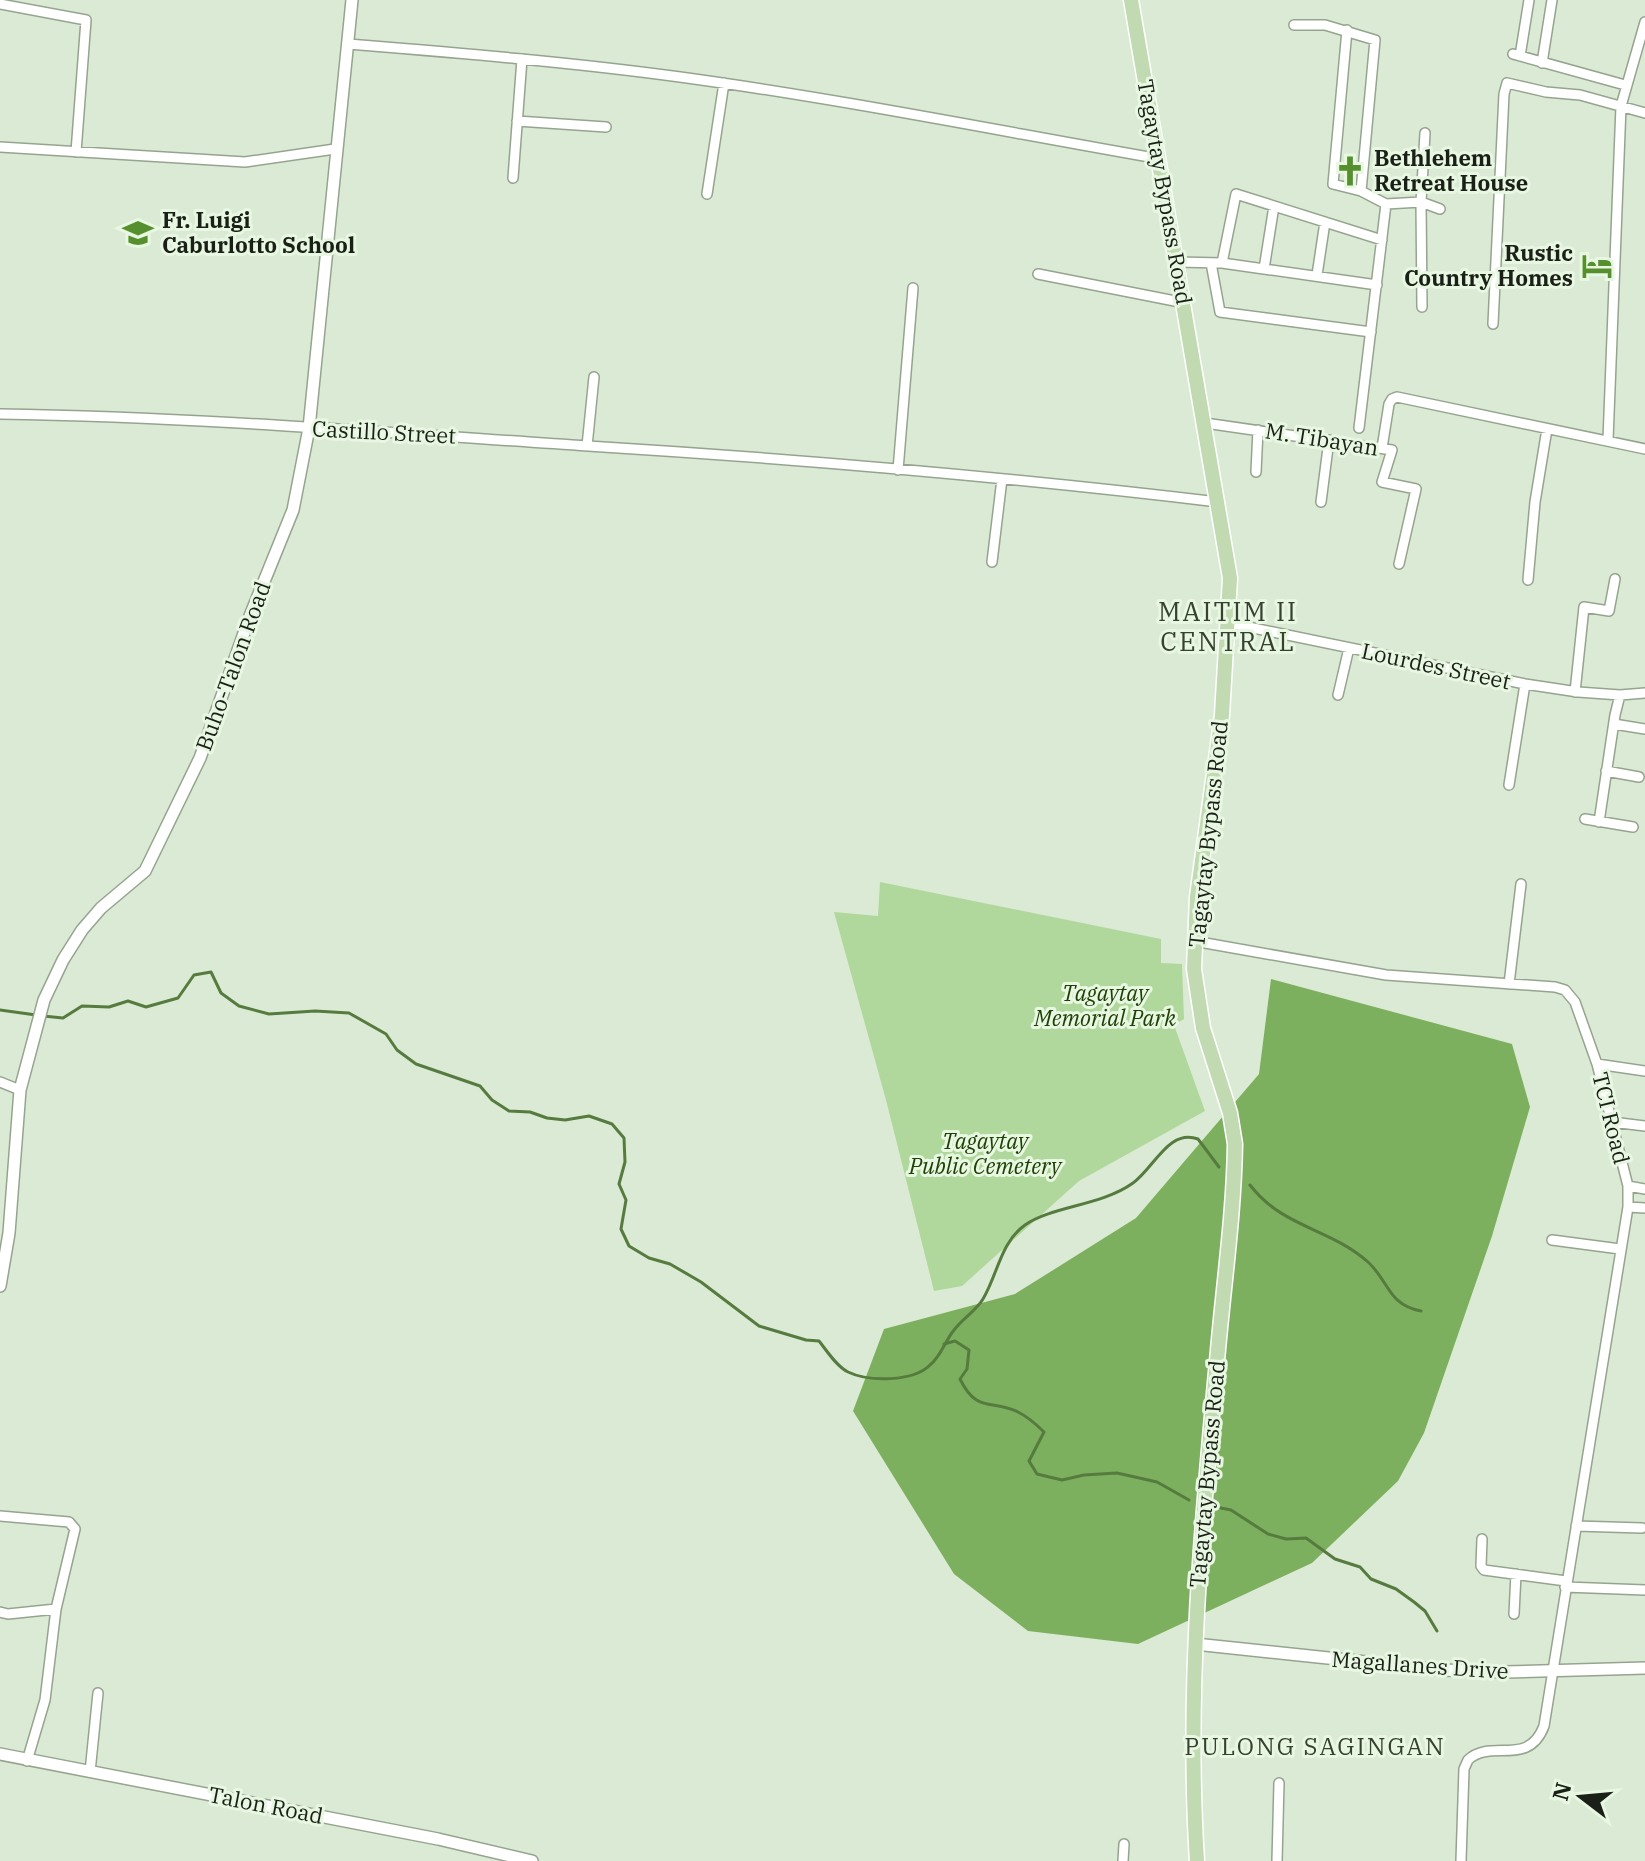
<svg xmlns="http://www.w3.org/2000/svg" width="1645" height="1861" viewBox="0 0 1645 1861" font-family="'IBM Plex Serif',serif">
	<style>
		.green { fill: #b1d89c }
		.forest { fill: #7db05e }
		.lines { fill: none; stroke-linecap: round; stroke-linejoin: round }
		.stream { stroke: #567b3f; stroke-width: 3 }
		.minor-casing { stroke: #96a48f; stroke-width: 12 }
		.tertiary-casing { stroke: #96a48f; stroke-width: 14 }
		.primary-casing { stroke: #fff; stroke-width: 17 }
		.minor { stroke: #fff; stroke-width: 9 }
		.tertiary { stroke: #fff; stroke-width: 11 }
		.primary { stroke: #c1dab2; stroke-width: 14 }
		.labels { text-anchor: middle; stroke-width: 6; stroke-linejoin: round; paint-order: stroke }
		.poi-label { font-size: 22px; font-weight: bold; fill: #1a1f17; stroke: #e8f7e1; text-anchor: start }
		.street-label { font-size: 22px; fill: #1a1f17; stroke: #e8f7e1 }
		.park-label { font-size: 22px; font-style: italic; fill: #1f4005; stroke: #e8f7e1 }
		.neighbourhood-label { font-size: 24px; letter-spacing: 2px; fill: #364130; stroke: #e8f7e1 }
		.quarter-label { font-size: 26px; letter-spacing: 2px; fill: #364130; stroke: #e8f7e1 }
	</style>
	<rect width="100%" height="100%" fill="#dbead4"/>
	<path class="green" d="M 880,882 L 1161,939 L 1161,963 L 1182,964 L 1184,1019 L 1174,1025 L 1205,1111 L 1079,1181 L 962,1286 L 934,1291 L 886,1100 L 834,912 L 878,916 Z"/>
	<path class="forest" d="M 1271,979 L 1512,1044 L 1530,1107 L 1492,1236 L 1424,1433 L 1398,1481 L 1312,1563 L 1138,1644 L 1028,1631 L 954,1574 L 853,1411 L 884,1329 L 1015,1294 L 1136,1218 L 1259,1074 Z"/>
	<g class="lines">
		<path class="stream" d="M 0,1010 L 36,1015
			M 43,1016 L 63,1018 L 82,1006 L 109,1007 L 128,1001 L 146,1007 L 178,998 L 194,975 L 211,972 L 221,993 L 239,1006 L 269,1014 L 315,1011 L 349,1013 L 386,1034 L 397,1050 L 416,1064 L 480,1086 L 492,1100 L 509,1111 L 530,1112 L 547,1118 L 565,1120 L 589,1116 L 612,1124 L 624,1138 L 625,1162 L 619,1184 L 626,1200 L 621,1229 L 629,1246 L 649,1258 L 670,1264 L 701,1282 L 759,1326 L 806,1340 L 819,1341 C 827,1351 837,1367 848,1372 C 869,1382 913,1382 930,1365 C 941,1356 945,1341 954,1330 C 963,1318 976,1311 983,1299 C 998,1274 1000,1243 1025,1225 C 1052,1206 1101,1206 1133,1183 C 1154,1168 1169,1128 1198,1139 L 1219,1167
			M 1250,1185 C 1283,1228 1330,1228 1368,1262 C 1389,1281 1388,1305 1421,1311
			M 944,1344 L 955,1341 L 969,1350 L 967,1369 L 960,1379 C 977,1414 992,1399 1018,1412 C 1028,1417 1036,1424 1044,1432 L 1029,1461 L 1037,1474 L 1062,1480 L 1084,1475 L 1117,1473 L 1157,1482 L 1189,1500
			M 1221,1508 L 1231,1510 L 1268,1534 L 1286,1539 L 1306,1538 L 1335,1559 L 1360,1567 L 1371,1579 L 1396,1589 L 1414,1602 L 1425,1611 L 1437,1631"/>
		<g class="minor-casing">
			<path id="minor" d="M 0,4 L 86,20 L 76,152
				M 1294,25 L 1325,25 L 1375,40 L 1361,191
				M 1347,30 L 1333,184 L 1361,191 L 1386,204 L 1421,202 L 1440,209
				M 347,44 C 458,53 570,62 680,77 C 841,99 1000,131 1160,159
				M 1513,54 L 1625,85
				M 1520,56 L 1529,0
				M 1542,63 L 1552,0
				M 517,121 L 606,127
				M 0,147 L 245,162 L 335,149
				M 513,178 L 522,59
				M 707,194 L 724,83
				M 1177,262 L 1222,263 L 1377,285
				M 1211,263 L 1220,312 L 1371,332
				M 1222,263 L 1236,194 L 1382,240
				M 1264,269 L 1274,206
				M 1038,274 L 1185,303
				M 1317,275 L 1325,222
				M 1422,307 L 1421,202 L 1425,133
				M 1493,324 L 1504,94 L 1507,83 L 1546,92 L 1580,95 L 1645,113
				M 0,414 C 196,417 392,433 588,446 C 798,459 1009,477 1218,502
				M 1205,423 L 1392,450 L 1382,482 L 1416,489 L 1399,564
				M 1359,428 L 1386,204
				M 1608,440 L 1621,106 L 1645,22
				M 587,446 L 594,377
				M 1382,448 L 1389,404 L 1392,399 L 1397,397 L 1645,449
				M 898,470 L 913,288
				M 1256,472 L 1258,430
				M 1321,502 L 1329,440
				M 992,562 L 1002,479
				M 1528,580 L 1535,502 L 1547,429
				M 1229,623 L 1525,684 L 1578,692 L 1620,695 L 1645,693
				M 1575,692 L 1584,607 L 1609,611 L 1615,579
				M 1338,695 L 1349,648
				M 1614,724 L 1645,729
				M 1606,771 L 1639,777
				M 1509,785 L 1525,684
				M 1585,819 L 1633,827
				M 1599,822 L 1615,715 L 1620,695
				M 1194,941 L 1386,975 L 1555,987 L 1565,990 L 1575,1002 L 1597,1064 L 1628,1186 L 1628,1207 L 1544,1726 C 1528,1768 1491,1738 1468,1760 L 1464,1769 L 1461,1861
				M 1509,984 L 1521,884
				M 1597,1064 L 1645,1071
				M 0,1082 L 20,1090
				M 1612,1122 L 1645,1126
				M 1628,1186 L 1645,1189
				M 1628,1207 L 1645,1208
				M 1552,1240 L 1620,1249
				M 0,1516 L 69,1522 L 75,1529 L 56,1609 L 8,1614 L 0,1612
				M 1576,1526 L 1642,1528
				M 1482,1539 L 1481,1566 L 1484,1570 L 1566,1581
				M 1565,1587 L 1645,1590
				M 1514,1614 L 1516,1574
				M 27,1761 L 45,1700 L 56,1609
				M 90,1772 L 98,1693
				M 1123,1861 L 1124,1844
				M 1277,1861 L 1279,1783"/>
		</g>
		<g class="tertiary-casing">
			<path id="tertiary" d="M 0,1286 L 9,1233 L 20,1090 L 44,1000 L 63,960 L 82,930 L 101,908 L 145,871 L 200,758 L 250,616 L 293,510 L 309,428 L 352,0
				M 1195,1644 L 1442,1670 L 1505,1672 L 1645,1668
				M 0,1754 L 438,1839 L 532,1861"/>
		</g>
		<g class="primary-casing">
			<path id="primary" d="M 1131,0 L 1230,578 L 1222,715 L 1197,897 L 1194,969 L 1203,1028 L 1230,1113 L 1235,1144 C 1234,1213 1224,1282 1218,1350 C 1202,1520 1186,1690 1197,1861"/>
		</g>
		<use href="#minor" class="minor"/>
		<use href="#tertiary" class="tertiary"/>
		<use href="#primary" class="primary"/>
	</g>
	<defs>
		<g id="church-bare" transform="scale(2.4)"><path d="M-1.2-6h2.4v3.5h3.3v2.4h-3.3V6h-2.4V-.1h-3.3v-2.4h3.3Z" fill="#56902e" stroke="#e8f7e1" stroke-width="2.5" paint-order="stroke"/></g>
		<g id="school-bare" transform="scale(2.4)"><path d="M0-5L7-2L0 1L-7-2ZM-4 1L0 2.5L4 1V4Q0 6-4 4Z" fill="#56902e" stroke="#e8f7e1" stroke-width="2.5" paint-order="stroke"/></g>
		<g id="hotel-bare" transform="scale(2.4)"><path d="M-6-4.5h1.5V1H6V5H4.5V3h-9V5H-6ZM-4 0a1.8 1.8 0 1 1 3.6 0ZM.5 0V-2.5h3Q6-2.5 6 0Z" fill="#56902e" stroke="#e8f7e1" stroke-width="2.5" paint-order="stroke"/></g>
	</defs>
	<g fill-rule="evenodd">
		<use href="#church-bare" x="1350" y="171"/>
		<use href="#school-bare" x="138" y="233"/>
		<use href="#hotel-bare" x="1597" y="266"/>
	</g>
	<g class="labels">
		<g class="poi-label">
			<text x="1374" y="166">Bethlehem<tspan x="1374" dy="25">Retreat House</tspan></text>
			<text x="162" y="228">Fr. Luigi<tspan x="162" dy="25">Caburlotto School</tspan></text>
			<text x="1573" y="261" text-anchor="end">Rustic<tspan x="1573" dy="25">Country Homes</tspan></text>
		</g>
		<g class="street-label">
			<text transform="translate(1165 192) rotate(80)" y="8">Tagaytay Bypass Road</text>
			<text transform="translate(384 432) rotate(3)" y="8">Castillo Street</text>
			<text transform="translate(1322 439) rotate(9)" y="8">M. Tibayan</text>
			<text transform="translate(233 666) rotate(-70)" y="8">Buho-Talon Road</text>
			<text transform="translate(1436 666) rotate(12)" y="8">Lourdes Street</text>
			<text transform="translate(1208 834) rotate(-84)" y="8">Tagaytay Bypass Road</text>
			<text transform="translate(1611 1118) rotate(76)" y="8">TCI Road</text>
			<text transform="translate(1207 1474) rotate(-85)" y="8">Tagaytay Bypass Road</text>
			<text transform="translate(1420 1665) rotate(4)" y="8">Magallanes Drive</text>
			<text transform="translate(266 1805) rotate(11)" y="8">Talon Road</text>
		</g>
		<g class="park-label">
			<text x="1105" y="1001">Tagaytay<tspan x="1105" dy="25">Memorial Park</tspan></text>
			<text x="985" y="1149">Tagaytay<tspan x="985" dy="25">Public Cemetery</tspan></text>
		</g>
		<g class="neighbourhood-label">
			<text x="1315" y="1755">PULONG SAGINGAN</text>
		</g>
		<g class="quarter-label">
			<text x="1228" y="621">MAITIM II<tspan x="1228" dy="30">CENTRAL</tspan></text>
		</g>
	</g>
	<g transform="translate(1581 1797) rotate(286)" stroke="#e8f7e1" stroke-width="6" paint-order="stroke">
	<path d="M0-6L14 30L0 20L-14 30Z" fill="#1a1f17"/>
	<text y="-12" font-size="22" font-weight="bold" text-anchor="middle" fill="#1a1f17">N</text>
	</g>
</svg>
